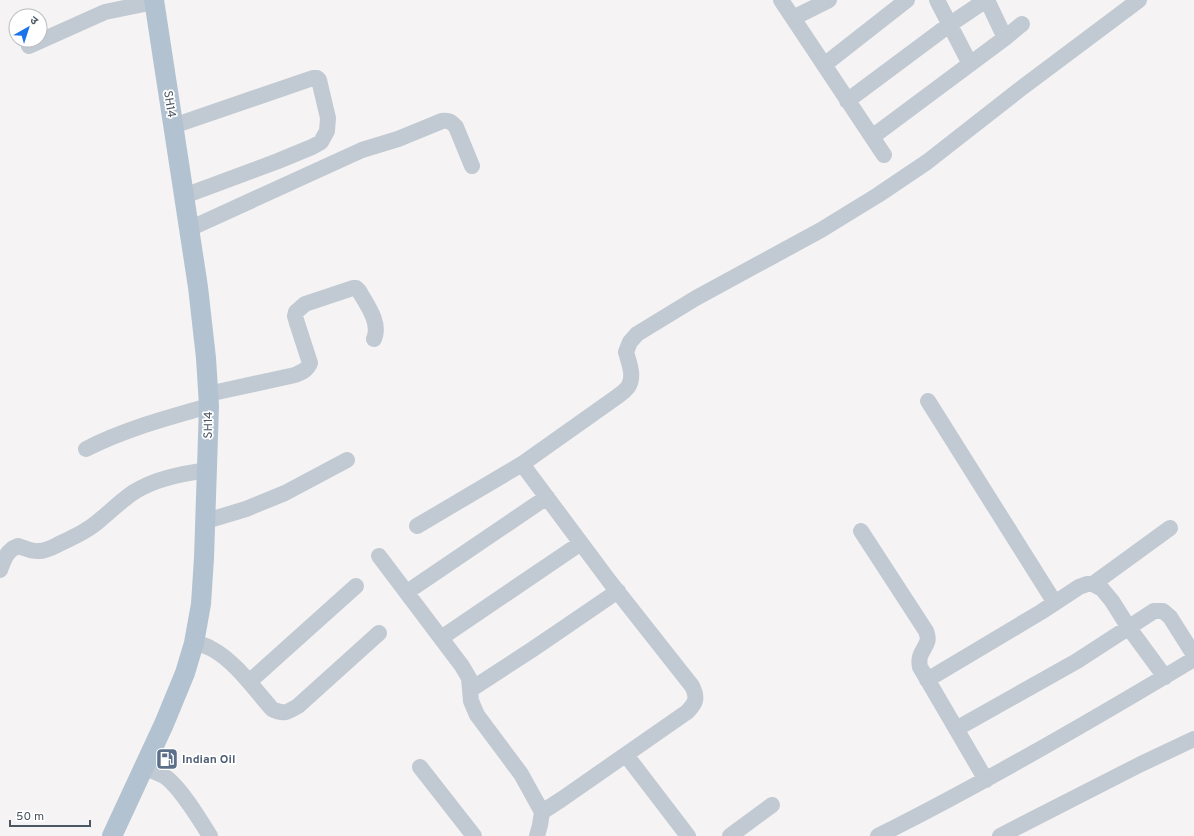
<svg xmlns="http://www.w3.org/2000/svg" width="1194" height="836" viewBox="0 0 1194 836" font-family="Overpass,'Noto Sans Devanagari',sans-serif">
	<style>
		.lines { fill: none; stroke-linecap: round; stroke-linejoin: round }
		.minor { stroke: #c1cad2; stroke-width: 16 }
		.major { stroke: #b3c2d1; stroke-width: 20 }
		.labels { text-anchor: middle; stroke-width: 3.5; stroke-linejoin: round; paint-order: stroke }
		.street-label { font-size: 12px; fill: #4a5661; stroke: #fff }
		.service-label { font-size: 12px; font-weight: bold; fill: #4e5e75; stroke: #fff; text-anchor: start }
	</style>
	<rect width="100%" height="100%" fill="#f5f3f3"/>
	<g class="lines">
		<path class="minor" d="M 781,0 L 884,155
			M 937,0 L 970,64
			M 987,0 L 1005,38
			M 793,18 L 829,0
			M 29,46 L 105,12 L 154,2
			M 824,65 L 907,0
			M 847,101 L 949,25 L 986,0
			M 173,126 L 313,78 L 317,78 L 319,80 L 328,118 L 327,131 L 321,142 L 312,147 L 278,161 L 184,196
			M 872,137 L 1005,38 L 1022,24
			M 189,229 L 362,150 L 398,139 L 442,121 C 449,120 452,122 456,127 L 472,166
			M 208,394 L 295,375 C 302,372 307,370 310,363 L 297,323 L 295,316 L 296,312 L 305,304 L 353,288 L 356,288 L 359,291 C 367,305 381,323 374,339
			M 928,401 L 1055,603
			M 86,449 C 125,429 167,418 209,406
			M 522,464 L 610,582 L 692,686 C 698,698 696,703 687,712 L 562,799 L 542,812
			M 206,521 L 246,509 L 285,493 L 347,460
			M 417,526 L 522,464 L 618,396 C 621,394 625,391 628,387 C 635,377 629,363 626,352 L 630,342 L 637,334 L 696,298 L 821,230 L 878,195 L 927,162 L 1019,90 L 1139,0
			M 861,531 L 926,631 C 933,647 916,649 920,667 L 986,780
			M 379,556 L 462,666 L 469,678 L 471,701 L 477,715 L 521,774 L 542,812 L 540,825 L 537,836
			M 0,570 C 4,559 7,550 18,546 C 25,548 32,552 39,551 C 46,551 53,547 59,544 C 74,537 89,530 101,519 C 112,510 122,500 134,492 C 156,478 182,474 207,470
			M 1093,584 L 1170,528
			M 407,592 L 547,497
			M 441,638 L 581,543
			M 194,643 C 200,644 207,646 212,649 C 235,661 255,690 272,709 C 284,715 288,712 298,706 L 379,633
			M 927,680 L 1041,612 L 1079,587 L 1087,584 L 1093,584 L 1102,589 L 1112,601 L 1129,628 L 1165,677
			M 249,682 L 356,586
			M 470,690 L 533,649 L 618,591
			M 956,729 L 1077,661 L 1154,611 L 1163,611 L 1170,617 L 1194,655
			M 626,755 L 688,836
			M 420,767 L 474,836
			M 144,768 C 152,771 160,773 167,778 C 182,790 200,820 210,836
			M 730,836 L 772,805
			M 878,836 C 986,782 1091,721 1194,659
			M 1000,836 L 1141,764 L 1194,739"/>
		<path class="major" d="M 112,836 L 164,724 L 185,673 L 194,643 L 201,604 L 204,558 L 209,406 L 206,358 L 198,287 L 154,0"/>
	</g>
	<defs>
		<g id="fuel-square" transform="scale(1.15)"><rect x="-9" y="-9" width="18" height="18" rx="4" fill="#5c6f8a" stroke="#fff"/><path d="M-5.5-6h7V0h2V4h1.3V-2.5L3-4.5l.8-.8L6-3V5H2.5V1h-1V6h-7ZM-4.2-4.7v3.2H.2V-4.7Z" fill="#fff"/></g>
	</defs>
	<g fill-rule="evenodd">
		<use href="#fuel-square" x="167" y="759"/>
	</g>
	<g class="labels">
		<g class="street-label">
			<text transform="translate(170 104) rotate(81)" y="4">SH14</text>
			<text transform="translate(208 425) rotate(-89)" y="4">SH14</text>
		</g>
		<g class="service-label">
			<text x="182" y="763">Indian Oil</text>
		</g>
	</g>
	<g transform="translate(28 28) rotate(39)"><circle r="19" fill="#ffffff" stroke="#b7bbc0"/>
	<path d="M0-3L7 15L0 10L-7 15Z" fill="#1a73e8"/>
	<text y="-6" font-size="11" font-weight="bold" text-anchor="middle" fill="#4a5661">उ</text>
	</g>
	<path d="M10 820v6h80v-6" fill="none" stroke="#4a5661" stroke-width="2"/>
	<text x="16" y="820" font-size="12" fill="#4a5661" stroke="#ffffff" stroke-width="3" paint-order="stroke">50 m</text>
</svg>
